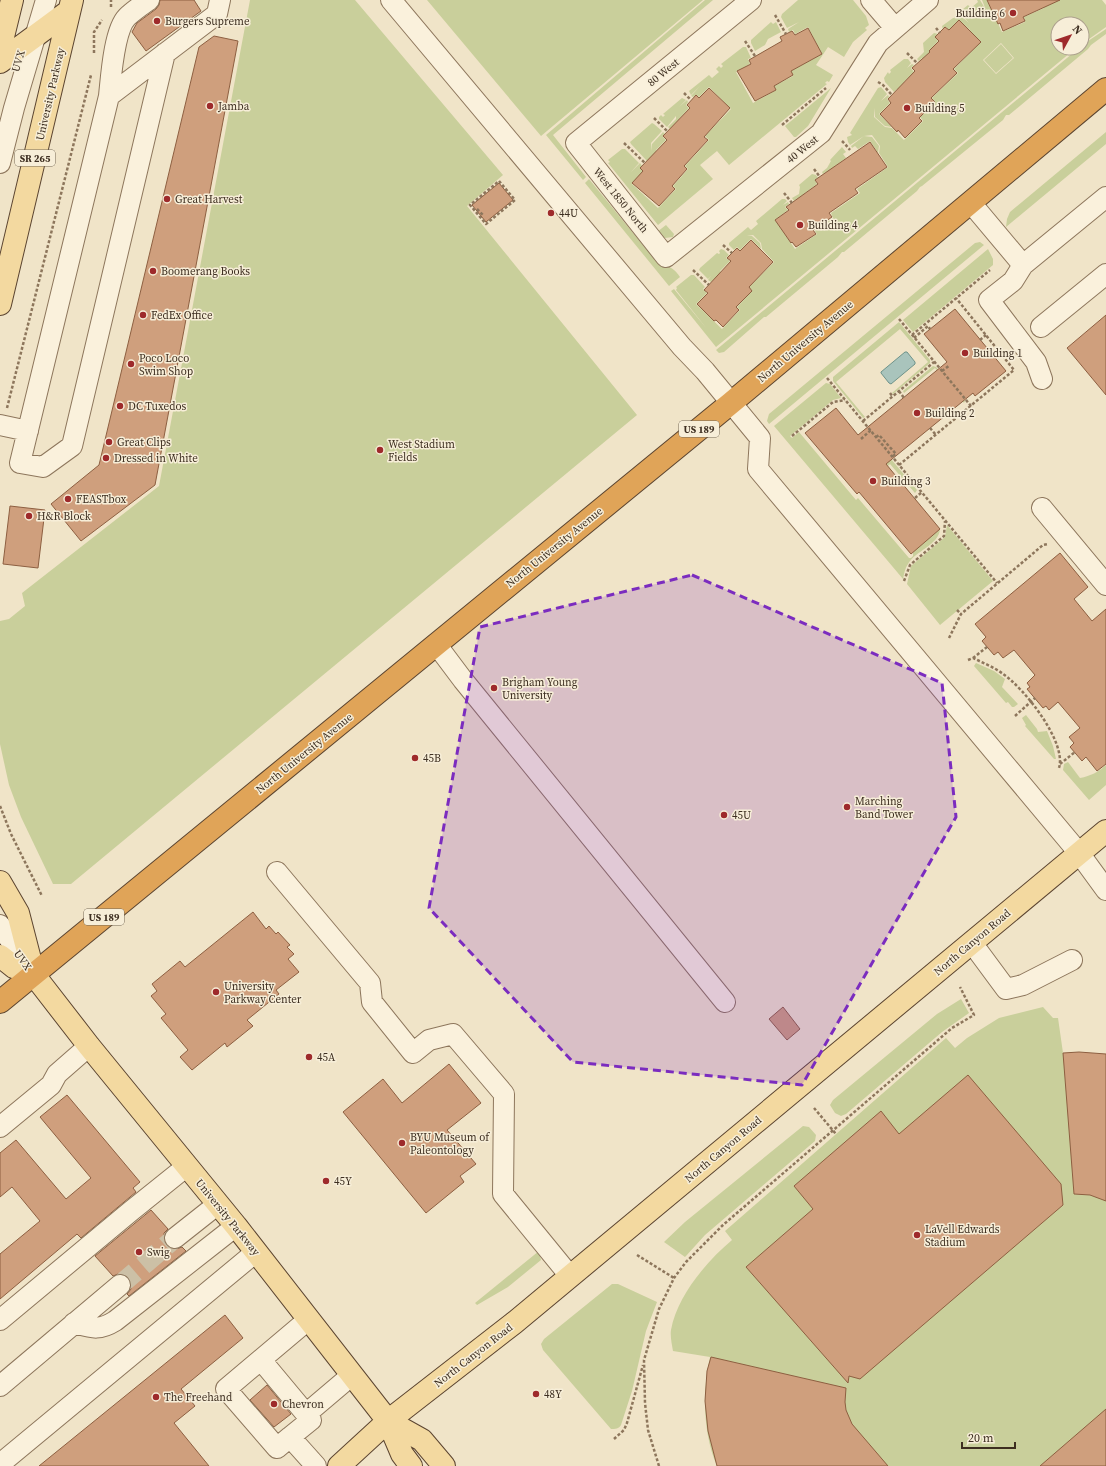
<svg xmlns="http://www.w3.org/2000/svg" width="1106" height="1466" viewBox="0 0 1106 1466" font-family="'Source Serif 4',serif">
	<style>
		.green { fill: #c9cf9b; fill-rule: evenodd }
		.water { fill: #a9c4bc; stroke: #6f938a }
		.building { fill: #cf9f7d; stroke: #8d5f41 }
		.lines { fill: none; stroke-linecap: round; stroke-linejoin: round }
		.minor-tunnel { stroke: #ccc0a6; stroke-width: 20; stroke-dasharray: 20 10; stroke-linecap: butt }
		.minor-casing { stroke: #8d765c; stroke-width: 22 }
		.major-casing { stroke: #5b4430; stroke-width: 24 }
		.highway-casing { stroke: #5b4430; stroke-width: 24 }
		.path { stroke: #8d765c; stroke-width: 2.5; stroke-dasharray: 3 2; stroke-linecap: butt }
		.minor { stroke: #faf1dc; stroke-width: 20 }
		.major { stroke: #f3d9a0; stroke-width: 22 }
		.highway { stroke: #e0a458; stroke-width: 22 }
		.marked { fill: #7b2cbf; fill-opacity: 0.2; stroke: #7b2cbf; stroke-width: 3; stroke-dasharray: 8 5; stroke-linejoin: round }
		.poi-dot { fill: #9e2a2b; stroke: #f7eed8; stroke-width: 1.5 }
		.labels { text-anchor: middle; stroke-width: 3; stroke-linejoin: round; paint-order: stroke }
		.shield { fill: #f7eed8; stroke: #756857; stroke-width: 1 }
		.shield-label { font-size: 10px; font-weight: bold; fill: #3d2e20 }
		.poi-label { font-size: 11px; fill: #3d2e20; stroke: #f7eed8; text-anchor: start }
		.street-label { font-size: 11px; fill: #3d2e20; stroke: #f7eed8 }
	</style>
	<rect width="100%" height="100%" fill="#f0e4c8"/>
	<path class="green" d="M 250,0 L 355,0 L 503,175 L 467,206 L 637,415 L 71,884 L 53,884 L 21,817 L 9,785 L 0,744 L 0,621 L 9,619 L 25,606 L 22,593 L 159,486 Z
		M 427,0 L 703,0 L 541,136 Z
		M 705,0 L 713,0 L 553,135 L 586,177 L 583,180 L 546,135 Z
		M 798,0 L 853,0 L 866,16 L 869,25 L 865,28 L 867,30 L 853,42 L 844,57 L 828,47 L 816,65 L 833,75 L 829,82 L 827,81 L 825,83 L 827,84 L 729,165 L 717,151 L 700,165 L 713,179 L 658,225 L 608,163 L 610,162 L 608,160 L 622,149 L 625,149 L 639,163 L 631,172 L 640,163 L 642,166 L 640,168 L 643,171 L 632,184 L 658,208 L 676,189 L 673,186 L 688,169 L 685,166 L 709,140 L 705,136 L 731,109 L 709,87 L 699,97 L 696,95 L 693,97 L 691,96 L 700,86 L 691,95 L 689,91 L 709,75 L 712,78 L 719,72 L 716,69 L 719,66 L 721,68 L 723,66 L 721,64 L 743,47 L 746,47 L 751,58 L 748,59 L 750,64 L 736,72 L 753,103 L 776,90 L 774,86 L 793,76 L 791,71 L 822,54 L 808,27 L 795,34 L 793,30 L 789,32 L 788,29 L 799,22 L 787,28 L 781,17 L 782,14 Z
		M 977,0 L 980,0 L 986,10 L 982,0 L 987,0 L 992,12 L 986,11 L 993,13 L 1002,32 L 1025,22 L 1024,17 L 1044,8 L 1042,3 L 1049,0 L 1102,0 L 1106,5 L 1106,27 L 1082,44 L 1082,24 L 1058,24 L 1058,48 L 1076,48 L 716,347 L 671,291 L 674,289 L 707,329 L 676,290 L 677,288 L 676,287 L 691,275 L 694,275 L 705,287 L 703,289 L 707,293 L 696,304 L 722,329 L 740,310 L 737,307 L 752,291 L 749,287 L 774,262 L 762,249 L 761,243 L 753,235 L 747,236 L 752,236 L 760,243 L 761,249 L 751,239 L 740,250 L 737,247 L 734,250 L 732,248 L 735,245 L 732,248 L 729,245 L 729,243 L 748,227 L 751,230 L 758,224 L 756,221 L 782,199 L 785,199 L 787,201 L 783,205 L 788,202 L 789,204 L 785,207 L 788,210 L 775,220 L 795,249 L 817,234 L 815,231 L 833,218 L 831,213 L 860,193 L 857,189 L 888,167 L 879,153 L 880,146 L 872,135 L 864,136 L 850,145 L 848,142 L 847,137 L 852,135 L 850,133 L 878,88 L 881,87 L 887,94 L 881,101 L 888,95 L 889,97 L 887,99 L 890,103 L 879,114 L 892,127 L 885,126 L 875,117 L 874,108 L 874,117 L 885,127 L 892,128 L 904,140 L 923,121 L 920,117 L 935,102 L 932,98 L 958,73 L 954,69 L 981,42 L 970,31 L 969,23 L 961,14 L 957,14 L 968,5 L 971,8 L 978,2 ZM 1001,43 L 1014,58 L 996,74 L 983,60 Z
		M 956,14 L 960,15 L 969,23 L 970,30 L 959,20 L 949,30 L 946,27 L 943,30 L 942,26 L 953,18 L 954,18 Z
		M 771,22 L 773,24 L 776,22 L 781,32 L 768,39 L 765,45 L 755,51 L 751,43 L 751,40 Z
		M 1106,29 L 1106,34 L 1091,45 L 1088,49 L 1009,115 L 1006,115 L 1003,120 L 922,186 L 920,187 L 917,191 L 844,252 L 842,252 L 838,257 L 766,317 L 764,317 L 724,352 L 719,353 L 716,350 L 1079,48 L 1082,48 L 1082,45 Z
		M 934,33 L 938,34 L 935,37 L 938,41 L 929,51 L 931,54 L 925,61 L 922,58 L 919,61 L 917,59 L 924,52 L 923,43 Z
		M 1001,44 L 1013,58 L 996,73 L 984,60 Z
		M 904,59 L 908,59 L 911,63 L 907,68 L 912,64 L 914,65 L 911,68 L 914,72 L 904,82 L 908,85 L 901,92 L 897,89 L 894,92 L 885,82 L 884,78 L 888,72 L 889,74 L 891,72 L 890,70 Z
		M 831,88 L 808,126 L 796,137 L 794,137 L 785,126 Z
		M 682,98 L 686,100 L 679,107 L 687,100 L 688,102 L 686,105 L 689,108 L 679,119 L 683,122 L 670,129 L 668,127 L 676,119 L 676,116 L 667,127 L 659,119 L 659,117 L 661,115 L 663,117 L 665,115 L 663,114 Z
		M 652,123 L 654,124 L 662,131 L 651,143 L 652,151 L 649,154 L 652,151 L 652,144 L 663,132 L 665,134 L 663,137 L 666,140 L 656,150 L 659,154 L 647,161 L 631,144 L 630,142 Z
		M 1106,132 L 1106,144 L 1006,227 L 1007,219 L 1010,212 Z
		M 864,136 L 872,137 L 879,146 L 878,153 L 870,141 L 858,149 L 855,146 L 852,148 L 851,146 Z
		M 842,147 L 846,152 L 843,154 L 846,158 L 835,166 L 837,170 L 829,175 L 826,172 L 823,174 L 822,172 L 827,168 L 831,161 L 830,160 Z
		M 812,174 L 816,175 L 818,178 L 815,180 L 817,184 L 805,193 L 808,196 L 799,202 L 797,199 L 794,201 L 792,198 L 799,194 L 800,187 L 799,185 Z
		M 589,179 L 660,266 C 670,265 674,269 680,277 L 669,286 L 585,183 Z
		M 666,225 L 674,234 L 673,237 L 665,238 L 657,232 Z
		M 980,242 L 984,245 L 769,424 L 767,421 L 769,414 L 975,243 Z
		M 721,249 L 724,250 L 729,255 L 726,258 L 730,261 L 720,271 L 724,275 L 717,282 L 714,279 L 711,282 L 708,280 L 711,276 L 708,279 L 699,270 L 700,268 L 717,253 L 719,254 L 720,253 L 719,251 Z
		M 988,249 L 993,259 L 993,265 L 913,332 L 903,320 Z
		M 899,322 L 930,360 L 930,363 L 893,394 L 892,393 L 928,362 L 900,329 L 836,382 L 865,417 L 863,418 L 833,381 L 833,377 Z
		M 933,366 L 936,367 L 965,401 L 964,403 L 935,368 L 904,393 L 903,391 Z
		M 826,383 L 830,384 L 841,398 L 833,400 L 790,436 L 792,438 L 799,432 L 856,500 L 858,498 L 909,558 L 911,558 L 913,556 L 913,552 L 940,529 C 939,545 915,551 908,564 C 905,568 904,574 903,579 L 774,426 Z
		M 866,439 L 875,440 L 917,490 L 915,493 L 890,464 L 888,466 Z
		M 947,525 L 993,581 L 940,625 L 907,584 L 911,566 L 945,537 Z
		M 976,663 L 994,671 L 1005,679 L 1002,687 L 1018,704 L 1014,707 L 1012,707 L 1008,702 L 1006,703 L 974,666 Z
		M 1026,715 L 1037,729 L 1038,732 L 1047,731 L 1053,746 L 1056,759 L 1054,759 L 1025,726 L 1026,725 L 1022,718 Z
		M 1068,762 L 1080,778 C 1091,776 1098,772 1106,765 L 1106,785 L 1089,800 L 1063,770 L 1064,764 Z
		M 961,999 L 969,1013 L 942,1032 L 846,1114 L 841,1116 L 835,1113 L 830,1105 L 833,1100 L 937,1014 Z
		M 1043,1007 L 1053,1018 L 1058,1018 L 1063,1053 L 1106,1054 L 1106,1466 L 717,1466 C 703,1434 702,1391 710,1357 L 673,1351 C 672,1345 670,1336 671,1330 C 677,1296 707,1261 732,1240 L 725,1231 L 946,1038 L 955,1048 L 967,1038 L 999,1018 Z
		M 803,1126 L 809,1127 L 816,1135 L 815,1141 L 705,1235 L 686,1256 L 685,1257 L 664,1242 L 685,1222 Z
		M 539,1251 L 541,1260 L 508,1287 L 477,1305 L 475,1303 Z
		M 612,1284 L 618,1284 L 657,1302 L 646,1331 L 632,1391 L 621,1425 C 619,1429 615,1429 611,1429 L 543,1350 L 541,1344 L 544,1339 Z"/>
	<path class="water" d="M 905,352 L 907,352 L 915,362 L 915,364 L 891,384 L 889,383 L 881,373 L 881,372 Z"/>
	<path class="building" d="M 160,0 L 194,0 L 201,11 L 146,51 L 132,32 L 137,23 L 156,9 L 159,5 Z
		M 987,0 L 1060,0 L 1023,17 L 1025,21 L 1003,31 L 1000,23 L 998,24 Z
		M 959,20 L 981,42 L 953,69 L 957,73 L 931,98 L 935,102 L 919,118 L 922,121 L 905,138 L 898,130 L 897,132 L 880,114 L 891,103 L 888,99 L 915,71 L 912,68 L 930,52 L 929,51 L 939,41 L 935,37 L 945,27 L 949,30 Z
		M 808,28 L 822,54 L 791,71 L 793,75 L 774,86 L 776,90 L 755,101 L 737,71 L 751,64 L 749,60 L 782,41 L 780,37 L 792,31 L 795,35 Z
		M 214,36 L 238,41 L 155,485 L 81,541 L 51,504 L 99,465 L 199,47 Z
		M 709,88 L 730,108 L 704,137 L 708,140 L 684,166 L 687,169 L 672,186 L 675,189 L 659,206 L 632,183 L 643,171 L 640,168 L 667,140 L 663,136 L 690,108 L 687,105 L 696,95 L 699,98 Z
		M 870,142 L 887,167 L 855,189 L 858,193 L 829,213 L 832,217 L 813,230 L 816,234 L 796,247 L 792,242 L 791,243 L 775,220 L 789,210 L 786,207 L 818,184 L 815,180 Z
		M 499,183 L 513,200 L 486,222 L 472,205 Z
		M 751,240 L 773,262 L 749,287 L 752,291 L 736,307 L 739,310 L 723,327 L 716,320 L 714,321 L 697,304 L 708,293 L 704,290 L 731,261 L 727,258 L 737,248 L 740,251 Z
		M 955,309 L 1006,371 L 975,396 L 973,393 L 886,464 L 940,529 L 911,554 L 859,492 L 857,494 L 805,433 L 836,408 L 858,435 L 947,362 L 924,334 Z
		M 1106,315 L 1106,395 L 1067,348 Z
		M 10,506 L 45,510 L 38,568 L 3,564 Z
		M 1060,553 L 1088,587 L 1074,599 L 1092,621 L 1106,609 L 1106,764 L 1097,771 L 1086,757 L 1082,761 L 1070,747 L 1074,743 L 1069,737 L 1080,728 L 1058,702 L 1049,710 L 1046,706 L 1043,708 L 1027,689 L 1030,687 L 1027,683 L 1035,675 L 1014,650 L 1003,658 L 998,652 L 994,655 L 982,641 L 986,637 L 975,624 Z
		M 253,912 L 266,929 L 269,926 L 276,934 L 278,932 L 290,945 L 287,947 L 294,954 L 288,959 L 299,972 L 276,990 L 279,994 L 247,1020 L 253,1026 L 227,1047 L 225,1043 L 192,1070 L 180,1057 L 188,1050 L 161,1018 L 166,1014 L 151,996 L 157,991 L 152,984 L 180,961 L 185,967 Z
		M 783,1007 L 800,1029 L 787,1040 L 769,1019 Z
		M 1079,1052 L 1106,1054 L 1106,1201 L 1090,1195 L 1074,1194 L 1063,1053 Z
		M 449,1064 L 481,1103 L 447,1130 L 476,1164 L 460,1176 L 464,1182 L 426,1213 L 343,1112 L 383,1079 L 402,1103 Z
		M 968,1075 L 1061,1184 L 1063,1205 L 860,1379 L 849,1376 L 848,1383 L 746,1267 L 813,1209 L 794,1186 L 881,1111 L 899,1134 Z
		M 67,1095 L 140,1182 L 133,1188 L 136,1192 L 81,1238 L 77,1234 L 0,1299 L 0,1254 L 40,1221 L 12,1187 L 0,1197 L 0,1153 L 16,1140 L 66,1199 L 91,1178 L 40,1117 Z
		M 151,1210 L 168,1229 L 164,1233 L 164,1239 L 166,1245 L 170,1248 L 176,1249 L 182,1247 L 186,1251 L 129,1296 L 127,1294 L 131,1289 L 131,1283 L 129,1278 L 124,1274 L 118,1274 L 113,1276 L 95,1256 Z
		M 225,1315 L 243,1338 L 181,1389 L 195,1406 L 174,1423 L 209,1466 L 39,1466 Z
		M 711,1357 L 846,1388 L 845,1402 L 846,1410 L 852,1424 L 888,1466 L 717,1466 L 708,1431 L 705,1401 L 707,1371 Z
		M 267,1385 L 291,1414 L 274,1427 L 250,1400 Z
		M 1106,1409 L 1106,1466 L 1040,1466 Z"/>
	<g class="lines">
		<path class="minor-tunnel" d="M 120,1285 L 175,1238"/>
		<g class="minor-casing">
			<path id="minor" d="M 149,0 C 142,5 133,11 127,17 C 114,30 111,77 109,96 L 20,463 L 43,467 L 72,446 L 165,53
				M 391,0 L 682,347 L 705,371 L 760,438 L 758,469 L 1079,853 L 1106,890
				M 751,0 L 576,143 L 666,257 L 821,133 L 878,43 L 928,0
				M 871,0 L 895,28
				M 109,96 L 217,14 L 220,0
				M 0,163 L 14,108 L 46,0
				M 971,203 L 1023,265
				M 1041,327 L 1106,274
				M 1042,379 L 1036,362 L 989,300 L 1013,281 L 1023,265 L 1106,197
				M 0,425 L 28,431
				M 1042,508 L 1106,585
				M 436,644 L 463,680 L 725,1002
				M 277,872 L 370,983 L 372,1002 L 413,1053 L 429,1040 L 453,1034 L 504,1094 L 503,1194 L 570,1276
				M 0,925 L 32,973
				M 972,943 L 1006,989 L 1023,985 L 1072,960
				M 0,1127 L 51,1085 L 57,1074 L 89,1046
				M 175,1238 L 218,1204
				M 309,1319 L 226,1389 L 277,1448 L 290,1437 L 316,1466
				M 0,1320 L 131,1211 L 187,1166
				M 74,1323 C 92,1328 99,1331 115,1321 L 236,1226
				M 261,1360 L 311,1420 L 290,1437
				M 0,1386 L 120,1285
				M 306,1414 L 352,1375
				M 0,1464 L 256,1252"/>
		</g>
		<g class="major-casing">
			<path id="major" d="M 0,49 L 12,0
				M 0,62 L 69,11
				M 0,304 L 72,0
				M 0,882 L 18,913 L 34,975 L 89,1046 L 236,1226 L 388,1421 L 402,1454 L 411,1466
				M 0,956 L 14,967 L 34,975
				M 388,1421 L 422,1440 L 444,1466
				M 339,1466 L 388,1421 L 514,1323 L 1106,831"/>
		</g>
		<g class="highway-casing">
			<path id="highway" d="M 0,1002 L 731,403 L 1106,89"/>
		</g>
		<path class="path" d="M 111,7 L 111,0
			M 775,15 L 786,34
			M 936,28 L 940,33
			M 745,41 L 755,56
			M 94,53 L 94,32 L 102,20
			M 907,53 L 917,63
			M 878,82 L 883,85 L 892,95
			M 684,93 L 691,100
			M 654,118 L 668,132
			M 782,125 L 826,88
			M 842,141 L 845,144 L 850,150
			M 624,143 L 645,163
			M 814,169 L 820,177
			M 499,181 L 515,200 L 486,224 L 470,205 Z
			M 784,193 L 792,203
			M 477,209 L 484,216
			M 723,245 L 732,253
			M 693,270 L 709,285
			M 899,319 L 971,406
			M 912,335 L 990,270
			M 914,338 L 928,326 L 930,329
			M 980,340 L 986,335
			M 942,371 L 950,365
			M 827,378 L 997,583
			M 899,391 L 904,398
			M 890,393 L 893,397
			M 7,408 L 91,75
			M 863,421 L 934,362
			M 930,428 L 936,435
			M 792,436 L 833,402 L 845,400
			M 876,437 L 879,435 L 896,454 L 893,456
			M 861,439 L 871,430
			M 899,465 L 1014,370 L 956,298
			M 915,498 L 922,492
			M 904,581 L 910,565 L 944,536 L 945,521
			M 957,610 L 961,614
			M 949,638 L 961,614 L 1043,545 L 1048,544
			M 973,658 L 987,647
			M 968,660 L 973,658 C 983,663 994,667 1003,674 C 1024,688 1067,742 1059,768
			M 1015,716 L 1035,698
			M 1060,764 L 1075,752
			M 0,806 L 11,834 L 42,896
			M 814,1108 L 836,1134
			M 637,1255 L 674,1278
			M 614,1439 L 624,1430 L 627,1423 L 643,1365
			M 659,1466 L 648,1430 L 645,1403 L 644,1360 L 659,1309 L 674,1278 L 686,1262 L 723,1225 L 952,1028 L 974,1015 L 960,987"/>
		<use href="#minor" class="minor"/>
		<use href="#major" class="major"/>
		<use href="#highway" class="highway"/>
	</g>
	<path class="marked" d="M 692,575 L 942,683 L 956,817 L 802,1085 L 573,1062 L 429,908 L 480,627 Z"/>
	<g class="poi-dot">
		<circle cx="1013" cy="13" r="4"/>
		<circle cx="157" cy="21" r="4"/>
		<circle cx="210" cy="106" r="4"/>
		<circle cx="907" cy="108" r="4"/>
		<circle cx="167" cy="199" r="4"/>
		<circle cx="551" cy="213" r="4"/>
		<circle cx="800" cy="225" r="4"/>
		<circle cx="153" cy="271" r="4"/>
		<circle cx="143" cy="315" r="4"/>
		<circle cx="965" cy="353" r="4"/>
		<circle cx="131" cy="364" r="4"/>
		<circle cx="120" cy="406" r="4"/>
		<circle cx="917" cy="413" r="4"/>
		<circle cx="109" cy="442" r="4"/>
		<circle cx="380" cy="450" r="4"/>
		<circle cx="106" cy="458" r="4"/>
		<circle cx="873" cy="481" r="4"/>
		<circle cx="68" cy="499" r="4"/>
		<circle cx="29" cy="516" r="4"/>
		<circle cx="494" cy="688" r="4"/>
		<circle cx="415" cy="758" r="4"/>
		<circle cx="847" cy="807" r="4"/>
		<circle cx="724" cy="815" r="4"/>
		<circle cx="216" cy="992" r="4"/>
		<circle cx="309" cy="1057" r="4"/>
		<circle cx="402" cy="1143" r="4"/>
		<circle cx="326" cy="1181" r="4"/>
		<circle cx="917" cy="1235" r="4"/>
		<circle cx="139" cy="1252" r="4"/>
		<circle cx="536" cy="1394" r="4"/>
		<circle cx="156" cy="1397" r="4"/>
		<circle cx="274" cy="1404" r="4"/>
	</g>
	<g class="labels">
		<g class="shield">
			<rect x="15" y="150" width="40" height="16" rx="3"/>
			<rect x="679" y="421" width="40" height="16" rx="3"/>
			<rect x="84" y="909" width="40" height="16" rx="3"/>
		</g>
		<g class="shield-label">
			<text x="35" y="162">SR 265</text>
			<text x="699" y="433">US 189</text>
			<text x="104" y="921">US 189</text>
		</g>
		<g class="poi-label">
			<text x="1005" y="17" text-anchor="end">Building 6</text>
			<text x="165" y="25">Burgers Supreme</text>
			<text x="218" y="110">Jamba</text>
			<text x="915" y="112">Building 5</text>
			<text x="175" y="203">Great Harvest</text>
			<text x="559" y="217">44U</text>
			<text x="808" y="229">Building 4</text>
			<text x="161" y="275">Boomerang Books</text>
			<text x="151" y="319">FedEx Office</text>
			<text x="973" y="357">Building 1</text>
			<text x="139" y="362">Poco Loco<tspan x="139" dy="13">Swim Shop</tspan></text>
			<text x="128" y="410">DC Tuxedos</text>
			<text x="925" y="417">Building 2</text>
			<text x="117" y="446">Great Clips</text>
			<text x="388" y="448">West Stadium<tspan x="388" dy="13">Fields</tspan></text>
			<text x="114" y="462">Dressed in White</text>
			<text x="881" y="485">Building 3</text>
			<text x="76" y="503">FEASTbox</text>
			<text x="37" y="520">H&amp;R Block</text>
			<text x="502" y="686">Brigham Young<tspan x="502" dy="13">University</tspan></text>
			<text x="423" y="762">45B</text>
			<text x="855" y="805">Marching<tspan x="855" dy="13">Band Tower</tspan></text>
			<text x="732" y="819">45U</text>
			<text x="224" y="990">University<tspan x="224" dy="13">Parkway Center</tspan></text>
			<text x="317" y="1061">45A</text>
			<text x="410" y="1141">BYU Museum of<tspan x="410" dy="13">Paleontology</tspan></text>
			<text x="334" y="1185">45Y</text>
			<text x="925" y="1233">LaVell Edwards<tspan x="925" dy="13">Stadium</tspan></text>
			<text x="147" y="1256">Swig</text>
			<text x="544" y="1398">48Y</text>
			<text x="164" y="1401">The Freehand</text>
			<text x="282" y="1408">Chevron</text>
		</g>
		<g class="street-label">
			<text transform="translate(18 61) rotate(-73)" y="4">UVX</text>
			<text transform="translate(663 72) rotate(-39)" y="4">80 West</text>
			<text transform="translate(50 94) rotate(-77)" y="4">University Parkway</text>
			<text transform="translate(802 149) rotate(-39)" y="4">40 West</text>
			<text transform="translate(621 200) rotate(51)" y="4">West 1850 North</text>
			<text transform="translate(805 341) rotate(-40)" y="4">North University Avenue</text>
			<text transform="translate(554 547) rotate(-39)" y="4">North University Avenue</text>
			<text transform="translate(304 753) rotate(-39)" y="4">North University Avenue</text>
			<text transform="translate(972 942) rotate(-40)" y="4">North Canyon Road</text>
			<text transform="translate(23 960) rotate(55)" y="4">UVX</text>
			<text transform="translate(723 1149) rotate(-40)" y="4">North Canyon Road</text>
			<text transform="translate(228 1217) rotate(51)" y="4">University Parkway</text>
			<text transform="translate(473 1355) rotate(-38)" y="4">North Canyon Road</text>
		</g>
	</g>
	<g transform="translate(1070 36) rotate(50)"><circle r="19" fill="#f7eed8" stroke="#ada18e"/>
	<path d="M0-3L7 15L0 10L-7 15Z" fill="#9e2a2b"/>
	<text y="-6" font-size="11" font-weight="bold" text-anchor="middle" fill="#3d2e20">N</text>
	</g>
	<path d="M962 1442v6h53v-6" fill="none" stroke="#3d2e20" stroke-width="2"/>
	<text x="968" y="1442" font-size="12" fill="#3d2e20" stroke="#f7eed8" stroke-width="3" paint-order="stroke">20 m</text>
</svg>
